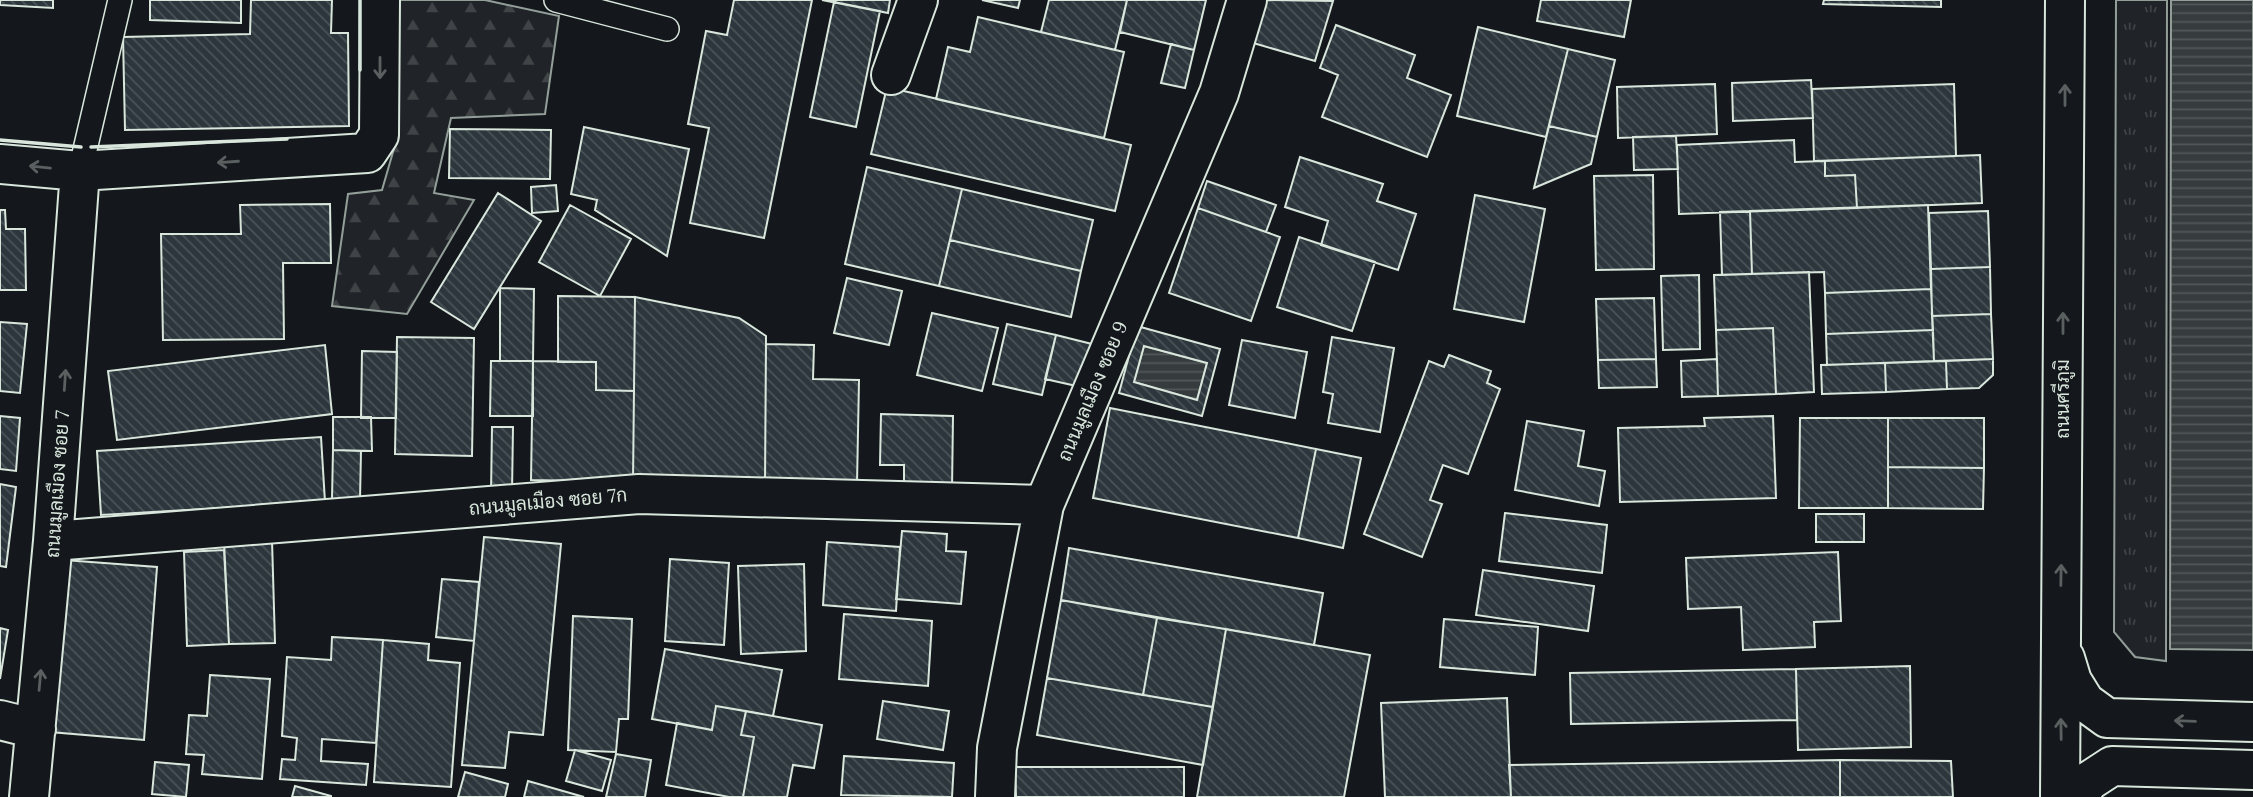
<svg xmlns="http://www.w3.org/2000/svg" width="2253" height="797" viewBox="0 0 2253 797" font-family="Lora,Sarabun,serif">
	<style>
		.grass { fill: url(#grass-tufts); stroke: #939e99; stroke-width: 2 }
		.forest { fill: url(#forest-firs); stroke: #939e99; stroke-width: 2 }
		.water { fill: url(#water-rules); stroke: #939e99; stroke-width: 2 }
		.building { fill: url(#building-back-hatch); stroke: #d8e6dc; stroke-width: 2; fill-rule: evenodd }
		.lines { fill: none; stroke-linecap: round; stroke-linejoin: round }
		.lane-casing { stroke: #d8e6dc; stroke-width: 26 }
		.street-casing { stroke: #d8e6dc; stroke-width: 42 }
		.secondary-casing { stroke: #d8e6dc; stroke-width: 42 }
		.lane { stroke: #14181c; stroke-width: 23 }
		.street { stroke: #14181c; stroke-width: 38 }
		.secondary { stroke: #14181c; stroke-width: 38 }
		.wall { stroke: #d8e6dc; stroke-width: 3.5 }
		.oneway { stroke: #59605f }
		.labels { text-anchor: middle; stroke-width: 5; stroke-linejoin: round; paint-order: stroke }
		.street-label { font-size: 19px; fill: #d8e6dc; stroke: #14181c }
	</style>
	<defs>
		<pattern id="grass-tufts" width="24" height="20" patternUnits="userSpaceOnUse" patternTransform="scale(1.75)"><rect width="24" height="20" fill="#202428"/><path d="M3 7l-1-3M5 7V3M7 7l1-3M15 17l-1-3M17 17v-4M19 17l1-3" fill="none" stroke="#404447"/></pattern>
		<pattern id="forest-firs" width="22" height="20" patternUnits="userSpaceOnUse" patternTransform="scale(1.75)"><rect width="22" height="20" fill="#202428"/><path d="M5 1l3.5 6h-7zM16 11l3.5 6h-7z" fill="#404447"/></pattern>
		<pattern id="water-rules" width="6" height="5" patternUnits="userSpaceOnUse" patternTransform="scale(1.75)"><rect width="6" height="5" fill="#363b3e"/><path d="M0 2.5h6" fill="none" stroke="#525759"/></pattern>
		<pattern id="building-back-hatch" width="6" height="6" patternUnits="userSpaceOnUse" patternTransform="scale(1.75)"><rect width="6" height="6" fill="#2c363c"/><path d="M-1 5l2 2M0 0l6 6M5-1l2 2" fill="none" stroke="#4a5358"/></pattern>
	</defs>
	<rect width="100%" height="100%" fill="#14181c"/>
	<path class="grass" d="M 2116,0 L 2167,0 L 2166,661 L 2135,657 L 2114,632 Z"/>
	<path class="forest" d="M 398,0 L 485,0 L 559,16 L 545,114 L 451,118 L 434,193 L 474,200 L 407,314 L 332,306 L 348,194 L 382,190 L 395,145 Z"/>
	<path class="water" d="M 2171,0 L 2253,0 L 2253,650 L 2170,649 Z
		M 1144,346 L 1207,363 L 1197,400 L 1134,382 Z"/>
	<path class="building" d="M 0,0 L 53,0 L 53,8 L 0,5 Z
		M 150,0 L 241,0 L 241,23 L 150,20 Z
		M 251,0 L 332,0 L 331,33 L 348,33 L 349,126 L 125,130 L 123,37 L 250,34 Z
		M 734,0 L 812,0 L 764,238 L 690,223 L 709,128 L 688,124 L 706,31 L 727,35 Z
		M 822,0 L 890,0 L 888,13 Z
		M 982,0 L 1020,0 L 1018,8 Z
		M 1049,0 L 1127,0 L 1115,50 L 1041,32 Z
		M 1127,0 L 1206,0 L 1194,50 L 1120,32 Z
		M 1263,0 L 1333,1 L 1315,61 L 1250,42 Z
		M 1541,0 L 1631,0 L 1624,37 L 1537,21 Z
		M 1824,0 L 1941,0 L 1941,7 L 1823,4 Z
		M 834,2 L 880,11 L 856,127 L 810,117 Z
		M 978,17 L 1124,52 L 1104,138 L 936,99 L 948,47 L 970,52 Z
		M 1336,25 L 1415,55 L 1407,78 L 1451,95 L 1427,157 L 1322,117 L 1338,75 L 1320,68 Z
		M 1478,27 L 1568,49 L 1546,137 L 1457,116 Z
		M 1171,44 L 1194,50 L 1185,88 L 1161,83 Z
		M 1568,49 L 1615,60 L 1597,137 L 1549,126 Z
		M 1811,80 L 1813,118 L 1733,121 L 1732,83 Z
		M 1715,84 L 1717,134 L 1618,138 L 1617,87 Z
		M 1954,84 L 1956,156 L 1814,161 L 1812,89 Z
		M 887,87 L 1131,145 L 1115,211 L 871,154 Z
		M 1549,126 L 1597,137 L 1591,164 L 1534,188 Z
		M 584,127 L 689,149 L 667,256 L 595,210 L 597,200 L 571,194 Z
		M 450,129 L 551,130 L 550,179 L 449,178 Z
		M 1676,136 L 1678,169 L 1634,170 L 1633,137 Z
		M 1794,140 L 1795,162 L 1825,161 L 1825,176 L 1855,175 L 1857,208 L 1679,214 L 1677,145 Z
		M 1980,155 L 1982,203 L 1857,208 L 1855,175 L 1825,176 L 1825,161 Z
		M 1300,157 L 1383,184 L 1377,201 L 1416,214 L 1398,270 L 1321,245 L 1328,221 L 1285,207 Z
		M 867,167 L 962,189 L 939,286 L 845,264 Z
		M 1653,175 L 1654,269 L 1596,270 L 1594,176 Z
		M 1207,181 L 1276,205 L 1266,232 L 1198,208 Z
		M 556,185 L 558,211 L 532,213 L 531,187 Z
		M 962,189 L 1093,220 L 1081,271 L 950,240 Z
		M 498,193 L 541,221 L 474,329 L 431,302 Z
		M 1475,195 L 1545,209 L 1524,322 L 1454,309 Z
		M 330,204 L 331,263 L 283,263 L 284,339 L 163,340 L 161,234 L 241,234 L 240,205 Z
		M 570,205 L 631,239 L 600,296 L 539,262 Z
		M 1928,205 L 1931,289 L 1825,293 L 1824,272 L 1752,274 L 1750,211 Z
		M 1198,208 L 1280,237 L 1251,321 L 1169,293 Z
		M 0,210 L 5,210 L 6,229 L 25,229 L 26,290 L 0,290 Z
		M 1750,211 L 1752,274 L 1722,275 L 1720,212 Z
		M 1988,211 L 1990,267 L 1931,269 L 1929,213 Z
		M 1299,237 L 1375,262 L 1352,331 L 1277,307 Z
		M 950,240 L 1081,271 L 1071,317 L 939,286 Z
		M 1990,267 L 1991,314 L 1932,316 L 1931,269 Z
		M 1809,272 L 1814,392 L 1776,394 L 1773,328 L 1716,330 L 1714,275 Z
		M 1699,275 L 1700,349 L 1663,350 L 1661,276 Z
		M 847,278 L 902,291 L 889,345 L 834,333 Z
		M 500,288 L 534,289 L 533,361 L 500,361 Z
		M 1931,289 L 1933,330 L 1826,334 L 1825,293 Z
		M 558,296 L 635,297 L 634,391 L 596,390 L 596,362 L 558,362 Z
		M 635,297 L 739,318 L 766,336 L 765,484 L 633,482 Z
		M 1654,298 L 1656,359 L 1598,360 L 1596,299 Z
		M 932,313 L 998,328 L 982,391 L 917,375 Z
		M 1991,314 L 1993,359 L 1934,361 L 1932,316 Z
		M 0,322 L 27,324 L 20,393 L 0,391 Z
		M 1007,324 L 1056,335 L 1042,395 L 993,384 Z
		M 1137,326 L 1220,349 L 1202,416 L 1119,393 ZM 1144,346 L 1207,363 L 1197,400 L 1134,382 Z
		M 1773,328 L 1776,394 L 1718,396 L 1716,330 Z
		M 1933,330 L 1934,361 L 1827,365 L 1826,334 Z
		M 1056,335 L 1092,344 L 1081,387 L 1045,379 Z
		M 397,337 L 474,338 L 472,456 L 395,454 Z
		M 1332,337 L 1394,348 L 1380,432 L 1328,423 L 1333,394 L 1323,392 Z
		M 1242,340 L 1307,352 L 1295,418 L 1229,405 Z
		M 766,344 L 814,345 L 813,379 L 859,380 L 857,484 L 765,484 Z
		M 325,345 L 332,414 L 117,440 L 108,371 Z
		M 362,351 L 397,352 L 396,418 L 361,418 Z
		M 1449,355 L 1491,371 L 1487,383 L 1500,389 L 1468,474 L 1443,465 L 1430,500 L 1442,504 L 1422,557 L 1364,534 L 1429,361 L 1444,367 Z
		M 1656,359 L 1657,387 L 1599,388 L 1598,360 Z
		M 1717,359 L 1718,396 L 1682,397 L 1681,361 Z
		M 1993,359 L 1993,375 L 1979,388 L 1947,389 L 1946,361 Z
		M 491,361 L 533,361 L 533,416 L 490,416 Z
		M 533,361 L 596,362 L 596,390 L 634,391 L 633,482 L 531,480 Z
		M 1946,361 L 1947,389 L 1886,392 L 1885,363 Z
		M 1885,363 L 1886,392 L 1822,394 L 1821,365 Z
		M 1110,408 L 1316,449 L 1298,538 L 1093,498 Z
		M 881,414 L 953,416 L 952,490 L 904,489 L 904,465 L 880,465 Z
		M 0,416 L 20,418 L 16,471 L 0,469 Z
		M 1773,416 L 1776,498 L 1620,502 L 1618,428 L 1705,426 L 1704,418 Z
		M 333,417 L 371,417 L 372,451 L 333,450 Z
		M 1800,418 L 1888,418 L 1888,508 L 1799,508 Z
		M 1888,418 L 1984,418 L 1984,468 L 1888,467 Z
		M 1527,421 L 1584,431 L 1578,466 L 1605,471 L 1599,506 L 1515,490 Z
		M 492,427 L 513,427 L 512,494 L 491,494 Z
		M 321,437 L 325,502 L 101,515 L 97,451 Z
		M 1316,449 L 1361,458 L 1343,548 L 1298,538 Z
		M 333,450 L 361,451 L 360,499 L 332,499 Z
		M 1888,467 L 1984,468 L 1983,509 L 1888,508 Z
		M 0,484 L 16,487 L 6,567 L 0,566 Z
		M 1505,513 L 1607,525 L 1602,573 L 1499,561 Z
		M 1816,514 L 1864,514 L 1864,542 L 1816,542 Z
		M 902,531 L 947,534 L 946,551 L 966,552 L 961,604 L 896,599 Z
		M 484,537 L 561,544 L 543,735 L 509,732 L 505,768 L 462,765 Z
		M 272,540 L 275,643 L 229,644 L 224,541 Z
		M 827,542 L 900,547 L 896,611 L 823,605 Z
		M 1069,548 L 1323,593 L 1314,645 L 1061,600 Z
		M 224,550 L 229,644 L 187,646 L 184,552 Z
		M 1838,552 L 1841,621 L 1814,622 L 1815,647 L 1743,650 L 1741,607 L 1688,609 L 1686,558 Z
		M 670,559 L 729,563 L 724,645 L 665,641 Z
		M 64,560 L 157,567 L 144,740 L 50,732 Z
		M 804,564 L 806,651 L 741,654 L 738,566 Z
		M 1483,570 L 1594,586 L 1588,631 L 1476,615 Z
		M 442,579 L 479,582 L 474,641 L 436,637 Z
		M 1061,600 L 1157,618 L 1143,695 L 1047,678 Z
		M 844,614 L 932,621 L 928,686 L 839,679 Z
		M 573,616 L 632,619 L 628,719 L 619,719 L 616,752 L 568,750 Z
		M 1157,618 L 1226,629 L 1213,707 L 1143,695 Z
		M 1444,619 L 1538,627 L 1535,675 L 1440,667 Z
		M 0,628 L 8,630 L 0,679 Z
		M 1226,629 L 1370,655 L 1344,797 L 1197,797 Z
		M 332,637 L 383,640 L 376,743 L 322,739 L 321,761 L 368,764 L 366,785 L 280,779 L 282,759 L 295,760 L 297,738 L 282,736 L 287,657 L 331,660 Z
		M 383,640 L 429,644 L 428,660 L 460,663 L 451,787 L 374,782 Z
		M 665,649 L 782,670 L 773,716 L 716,706 L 712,730 L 652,719 Z
		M 1910,666 L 1911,747 L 1798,750 L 1796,669 Z
		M 1796,669 L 1797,720 L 1571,724 L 1570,673 Z
		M 210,675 L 270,679 L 262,779 L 202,774 L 204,755 L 186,754 L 189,715 L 207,716 Z
		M 1047,678 L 1213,707 L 1203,765 L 1037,735 Z
		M 1507,698 L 1511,797 L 1385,797 L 1381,703 Z
		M 883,701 L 949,711 L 943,750 L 877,739 Z
		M 716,706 L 746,711 L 741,735 L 754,737 L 743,797 L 729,797 L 666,785 L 677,723 L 712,730 Z
		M 746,711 L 822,725 L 814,768 L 793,765 L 787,797 L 743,797 L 754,737 L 741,735 Z
		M 575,750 L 611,760 L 602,791 L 566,781 Z
		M 616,754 L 651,760 L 645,797 L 606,797 Z
		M 844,756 L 954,763 L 952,797 L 841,795 Z
		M 1840,760 L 1951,761 L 1953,797 L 1840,797 Z
		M 1840,760 L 1840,797 L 1511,797 L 1509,765 Z
		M 155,762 L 189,765 L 186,797 L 152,794 Z
		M 1015,767 L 1184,767 L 1184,797 L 1016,797 Z
		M 465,772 L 508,784 L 505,797 L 458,797 Z
		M 528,781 L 584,797 L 524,797 Z
		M 295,786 L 331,796 L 331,797 L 292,797 Z"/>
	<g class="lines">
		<g class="lane-casing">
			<path id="lane" d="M 556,0 L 667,29
				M 80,171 L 120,0"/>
		</g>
		<g class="street-casing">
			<path id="street" d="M 891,75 L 918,0
				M 0,164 L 80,171 L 367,153 L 379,135 L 380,0
				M 53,541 L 639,494 L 1044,505
				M 0,720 L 36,729
				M 29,797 L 53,541 L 80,171
				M 995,797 L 997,748 L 1044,505 L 1219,93 L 1247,0"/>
		</g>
		<g class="secondary-casing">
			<path id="secondary" d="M 2065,658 L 2072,681 L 2085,702 L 2107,718 L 2253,722
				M 2060,797 L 2065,0
				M 2077,797 L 2089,781 L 2112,766 L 2253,770"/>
		</g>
		<use href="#lane" class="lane"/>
		<use href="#street" class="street"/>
		<use href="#secondary" class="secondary"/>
		<path class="wall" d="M 360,0 L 360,70
			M 0,140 L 81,147
			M 91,147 L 287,139"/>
	</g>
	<defs><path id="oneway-shaft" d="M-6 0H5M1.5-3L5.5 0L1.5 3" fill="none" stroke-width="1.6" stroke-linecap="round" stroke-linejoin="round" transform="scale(1.75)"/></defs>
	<g class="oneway">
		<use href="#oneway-shaft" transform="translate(380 68) rotate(90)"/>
		<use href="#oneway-shaft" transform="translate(2065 95) rotate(-90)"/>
		<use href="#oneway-shaft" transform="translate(228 162) rotate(176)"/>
		<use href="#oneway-shaft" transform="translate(40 167) rotate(-174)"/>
		<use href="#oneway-shaft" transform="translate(2063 323) rotate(-90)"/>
		<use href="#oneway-shaft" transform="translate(65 380) rotate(-86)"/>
		<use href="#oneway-shaft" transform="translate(2061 575) rotate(-89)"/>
		<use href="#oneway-shaft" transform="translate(40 680) rotate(-85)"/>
		<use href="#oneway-shaft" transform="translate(2185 721) rotate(-178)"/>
		<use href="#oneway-shaft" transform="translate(2061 729) rotate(-91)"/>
	</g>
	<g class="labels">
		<g class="street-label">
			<text transform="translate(1092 391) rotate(-67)" y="7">ถนนมูลเมือง ซอย 9</text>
			<text transform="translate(2062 399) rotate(-90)" y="7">ถนนศรีภูมิ</text>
			<text transform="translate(57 484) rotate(-86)" y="7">ถนนมูลเมือง ซอย 7</text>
			<text transform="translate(548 501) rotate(-5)" y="7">ถนนมูลเมือง ซอย 7ก</text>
		</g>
	</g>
</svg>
